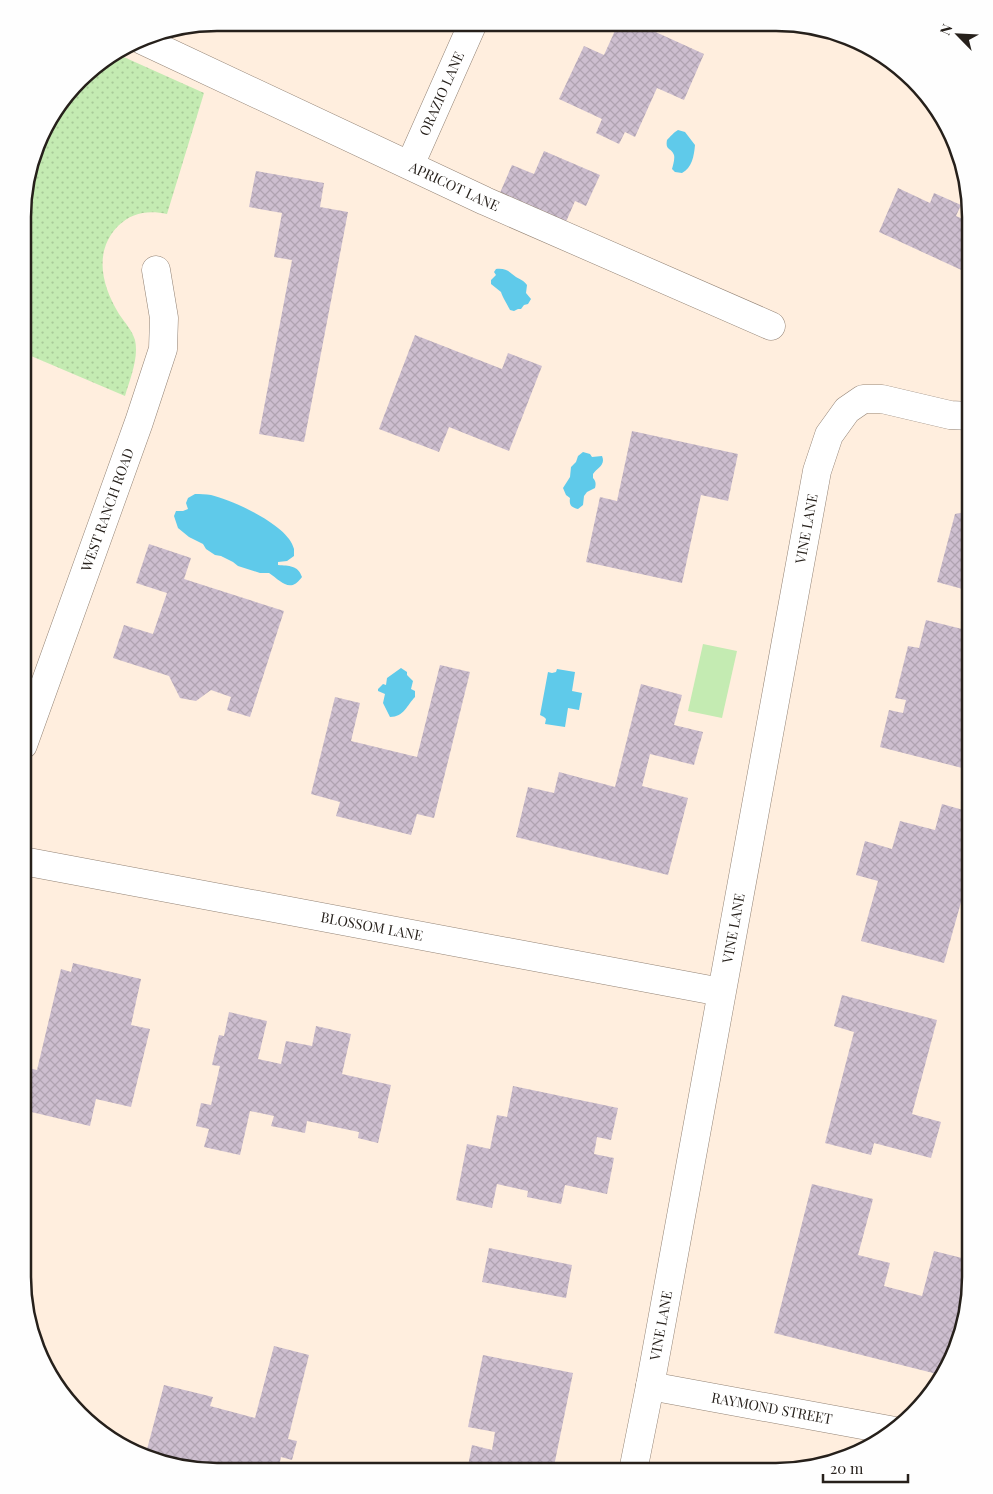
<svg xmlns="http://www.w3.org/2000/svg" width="993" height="1494" viewBox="0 0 993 1494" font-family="'Playfair Display',serif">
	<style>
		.grass { fill: url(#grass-dots) }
		.pitch { fill: #c4ebb2 }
		.water { fill: #5fcaea }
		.building { fill: url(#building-cross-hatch) }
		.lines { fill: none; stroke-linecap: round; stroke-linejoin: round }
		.street-casing { stroke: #938375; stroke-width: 29 }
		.street { stroke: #fff; stroke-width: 28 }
		.labels { text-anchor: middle; stroke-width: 5; stroke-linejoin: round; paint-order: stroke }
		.street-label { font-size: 14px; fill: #26201b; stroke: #fefefe }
		.rim { fill: none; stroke: #26201b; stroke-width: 2.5 }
	</style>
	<defs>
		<pattern id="grass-dots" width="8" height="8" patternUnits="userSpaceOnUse" patternTransform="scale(1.25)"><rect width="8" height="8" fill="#c4ebb2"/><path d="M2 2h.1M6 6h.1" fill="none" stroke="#a8c998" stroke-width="1.8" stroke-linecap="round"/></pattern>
		<pattern id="building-cross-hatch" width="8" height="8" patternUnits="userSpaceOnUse" patternTransform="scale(1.25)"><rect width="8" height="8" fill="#cdbecf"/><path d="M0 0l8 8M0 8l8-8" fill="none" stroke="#b0a3b1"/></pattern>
	</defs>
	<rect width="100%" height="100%" fill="#ffeede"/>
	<path class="grass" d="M 117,54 L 204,93 L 167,214 C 149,210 132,212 118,226 C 93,252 102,286 119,314 C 125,323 132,330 135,340 C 139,358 130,379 125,396 L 24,353 L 24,192 L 48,120 L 89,71 Z"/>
	<path class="pitch" d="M 703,644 L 737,651 L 722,718 L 688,711 Z"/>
	<path class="water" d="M 678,130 L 685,132 L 695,145 C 694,156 692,168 682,173 L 675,172 L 672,169 C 673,165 675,159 674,155 C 671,147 665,151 667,140 C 670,137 674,132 678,130 Z
		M 496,269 C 507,268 509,272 516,277 C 521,280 523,280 527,285 L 526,293 L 531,299 L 528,304 L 524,305 L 521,309 L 518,309 L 514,311 L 510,310 C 508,306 502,296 501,292 L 491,284 L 491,280 L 496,275 L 494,272 Z
		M 583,452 L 590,454 L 592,457 L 602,456 C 606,465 597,468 593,474 L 593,478 C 596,481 596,484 595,488 L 587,492 L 584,496 L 583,505 L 578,509 C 571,507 569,505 570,498 L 566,495 L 563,488 L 570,477 L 571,467 L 576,462 L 578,456 Z
		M 195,494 C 200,494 206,494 211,495 C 232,500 289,525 294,549 C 294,551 294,554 294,556 L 287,561 L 278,562 L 278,565 C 289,566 298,565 302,577 C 290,594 281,581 269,573 L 260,573 L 238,566 L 233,562 L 221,556 L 215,555 L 206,549 L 203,544 L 189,537 L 178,528 L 174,516 L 176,511 L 183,511 L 188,509 L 186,503 L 188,498 Z
		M 401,668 L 407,672 L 407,675 L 413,681 L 411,689 L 415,691 L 415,697 C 407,705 404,717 390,717 L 383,703 L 385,694 L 378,691 L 378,689 L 383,684 L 386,685 L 387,678 Z
		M 557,669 L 575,672 L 572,691 L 582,693 L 579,710 L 568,708 L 565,727 L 545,724 L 546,719 L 544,717 L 540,715 L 548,672 L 552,673 L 556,672 Z"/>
	<path class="building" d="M 618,24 L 638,24 L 704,54 L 684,100 L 657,88 L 635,137 L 625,132 L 619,144 L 596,133 L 602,119 L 559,99 L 584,46 L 604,55 Z
		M 544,151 L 600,175 L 586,206 L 575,201 L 562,231 L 496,202 L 512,165 L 534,174 Z
		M 256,171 L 324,183 L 320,207 L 348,212 L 304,442 L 259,434 L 292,260 L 274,257 L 282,213 L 249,207 Z
		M 898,188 L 930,203 L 934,193 L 961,205 L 956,216 L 970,222 L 970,274 L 879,232 Z
		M 415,335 L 502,369 L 508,353 L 542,366 L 509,451 L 449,427 L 439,452 L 379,429 Z
		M 632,431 L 738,454 L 728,501 L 701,495 L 682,583 L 586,562 L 600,497 L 617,501 Z
		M 970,511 L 970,591 L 937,582 L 955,514 Z
		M 149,544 L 191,558 L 184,579 L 284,611 L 250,717 L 227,710 L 231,697 L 211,690 L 196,701 L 180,698 L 169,676 L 113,658 L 124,625 L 153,634 L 167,593 L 136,583 Z
		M 926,620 L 970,631 L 970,770 L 880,747 L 889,710 L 903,713 L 906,700 L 895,698 L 908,646 L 919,648 Z
		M 440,665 L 470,672 L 434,818 L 417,814 L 411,835 L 336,816 L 340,802 L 311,794 L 335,697 L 360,703 L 351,741 L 417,757 Z
		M 641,684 L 682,695 L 674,725 L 703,732 L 694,765 L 650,754 L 642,786 L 688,798 L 668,875 L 516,837 L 528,787 L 554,793 L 559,772 L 615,787 Z
		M 942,804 L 970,812 L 970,897 L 963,895 L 944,963 L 861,941 L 878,881 L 856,875 L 865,841 L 892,849 L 900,821 L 935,830 Z
		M 73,963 L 141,979 L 131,1025 L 150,1029 L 131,1107 L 96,1099 L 90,1126 L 23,1110 L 23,1090 L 28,1068 L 37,1070 L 61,969 L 71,972 Z
		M 842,995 L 937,1020 L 912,1114 L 941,1122 L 931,1158 L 874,1143 L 871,1155 L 825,1143 L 854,1032 L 834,1026 Z
		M 229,1012 L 267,1021 L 258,1059 L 281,1064 L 286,1041 L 312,1046 L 316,1026 L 351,1034 L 342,1074 L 391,1085 L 378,1143 L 358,1138 L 359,1132 L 307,1121 L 305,1133 L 271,1126 L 274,1116 L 250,1111 L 240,1155 L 204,1147 L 209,1129 L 196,1126 L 201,1103 L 211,1105 L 220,1066 L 212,1065 L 219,1035 L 224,1036 Z
		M 513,1086 L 618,1108 L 611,1140 L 597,1137 L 594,1154 L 614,1158 L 607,1194 L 565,1185 L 561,1204 L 527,1197 L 528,1191 L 497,1184 L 492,1208 L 456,1200 L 467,1144 L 490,1149 L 497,1115 L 507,1117 Z
		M 812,1184 L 873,1199 L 858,1255 L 890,1263 L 884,1286 L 922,1296 L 934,1251 L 970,1260 L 970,1290 L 960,1340 L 941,1375 L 774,1333 Z
		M 489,1248 L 572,1265 L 566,1298 L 482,1282 Z
		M 274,1346 L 309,1355 L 288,1439 L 297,1441 L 292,1460 L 281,1457 L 278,1470 L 192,1470 L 145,1457 L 164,1385 L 213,1397 L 210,1406 L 255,1418 Z
		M 483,1355 L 573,1373 L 553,1471 L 467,1471 L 472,1445 L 492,1450 L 495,1432 L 468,1427 Z"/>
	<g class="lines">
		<g class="street-casing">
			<g id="street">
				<path id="s1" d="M 142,40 L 485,201 L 771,326"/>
				<path id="s2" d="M 410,165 L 473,23"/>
				<path id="s3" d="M 23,745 L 139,422 L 163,349 L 164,318 L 156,270"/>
				<path id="s4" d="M 23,861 L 721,992"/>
				<path id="s5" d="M 650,1386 L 895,1431"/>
				<path id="s6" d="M 633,1471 L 650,1386 L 817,471 L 829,435 L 847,410 L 863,399 L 882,399 L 950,415 L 970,416"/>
			</g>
		</g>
		<use href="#street" class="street"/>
	</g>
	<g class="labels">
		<g class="street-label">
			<text dy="5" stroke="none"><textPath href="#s2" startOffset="78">ORAZIO LANE</textPath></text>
			<text dy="5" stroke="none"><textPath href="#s1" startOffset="345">APRICOT LANE</textPath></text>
			<text dy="5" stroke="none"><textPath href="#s3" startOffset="250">WEST RANCH ROAD</textPath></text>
			<text dy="5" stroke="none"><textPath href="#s6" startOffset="958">VINE LANE</textPath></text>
			<text dy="5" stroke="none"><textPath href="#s4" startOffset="355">BLOSSOM LANE</textPath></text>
			<text dy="5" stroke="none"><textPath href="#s6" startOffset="552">VINE LANE</textPath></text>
			<text dy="5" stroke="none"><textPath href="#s6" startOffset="148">VINE LANE</textPath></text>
			<text dy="5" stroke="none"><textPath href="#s5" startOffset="124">RAYMOND STREET</textPath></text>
		</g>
	</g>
	<path d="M0 0H993V1494H0ZM217 31H776A186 186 0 0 1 962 217V1277A186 186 0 0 1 776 1463H217A186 186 0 0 1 31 1277V217A186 186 0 0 1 217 31Z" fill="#fefefe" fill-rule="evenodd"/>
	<path class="rim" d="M217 31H776A186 186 0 0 1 962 217V1277A186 186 0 0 1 776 1463H217A186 186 0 0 1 31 1277V217A186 186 0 0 1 217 31Z"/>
	<g transform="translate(958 35) rotate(294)" stroke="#fefefe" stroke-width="4" paint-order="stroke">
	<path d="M0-4L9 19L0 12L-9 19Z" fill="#26201b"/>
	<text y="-8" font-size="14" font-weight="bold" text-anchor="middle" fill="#26201b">N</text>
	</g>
	<path d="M823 1474v8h85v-8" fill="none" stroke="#26201b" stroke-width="2.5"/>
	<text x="830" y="1474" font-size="15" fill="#26201b" stroke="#fefefe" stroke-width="4" paint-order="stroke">20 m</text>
</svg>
